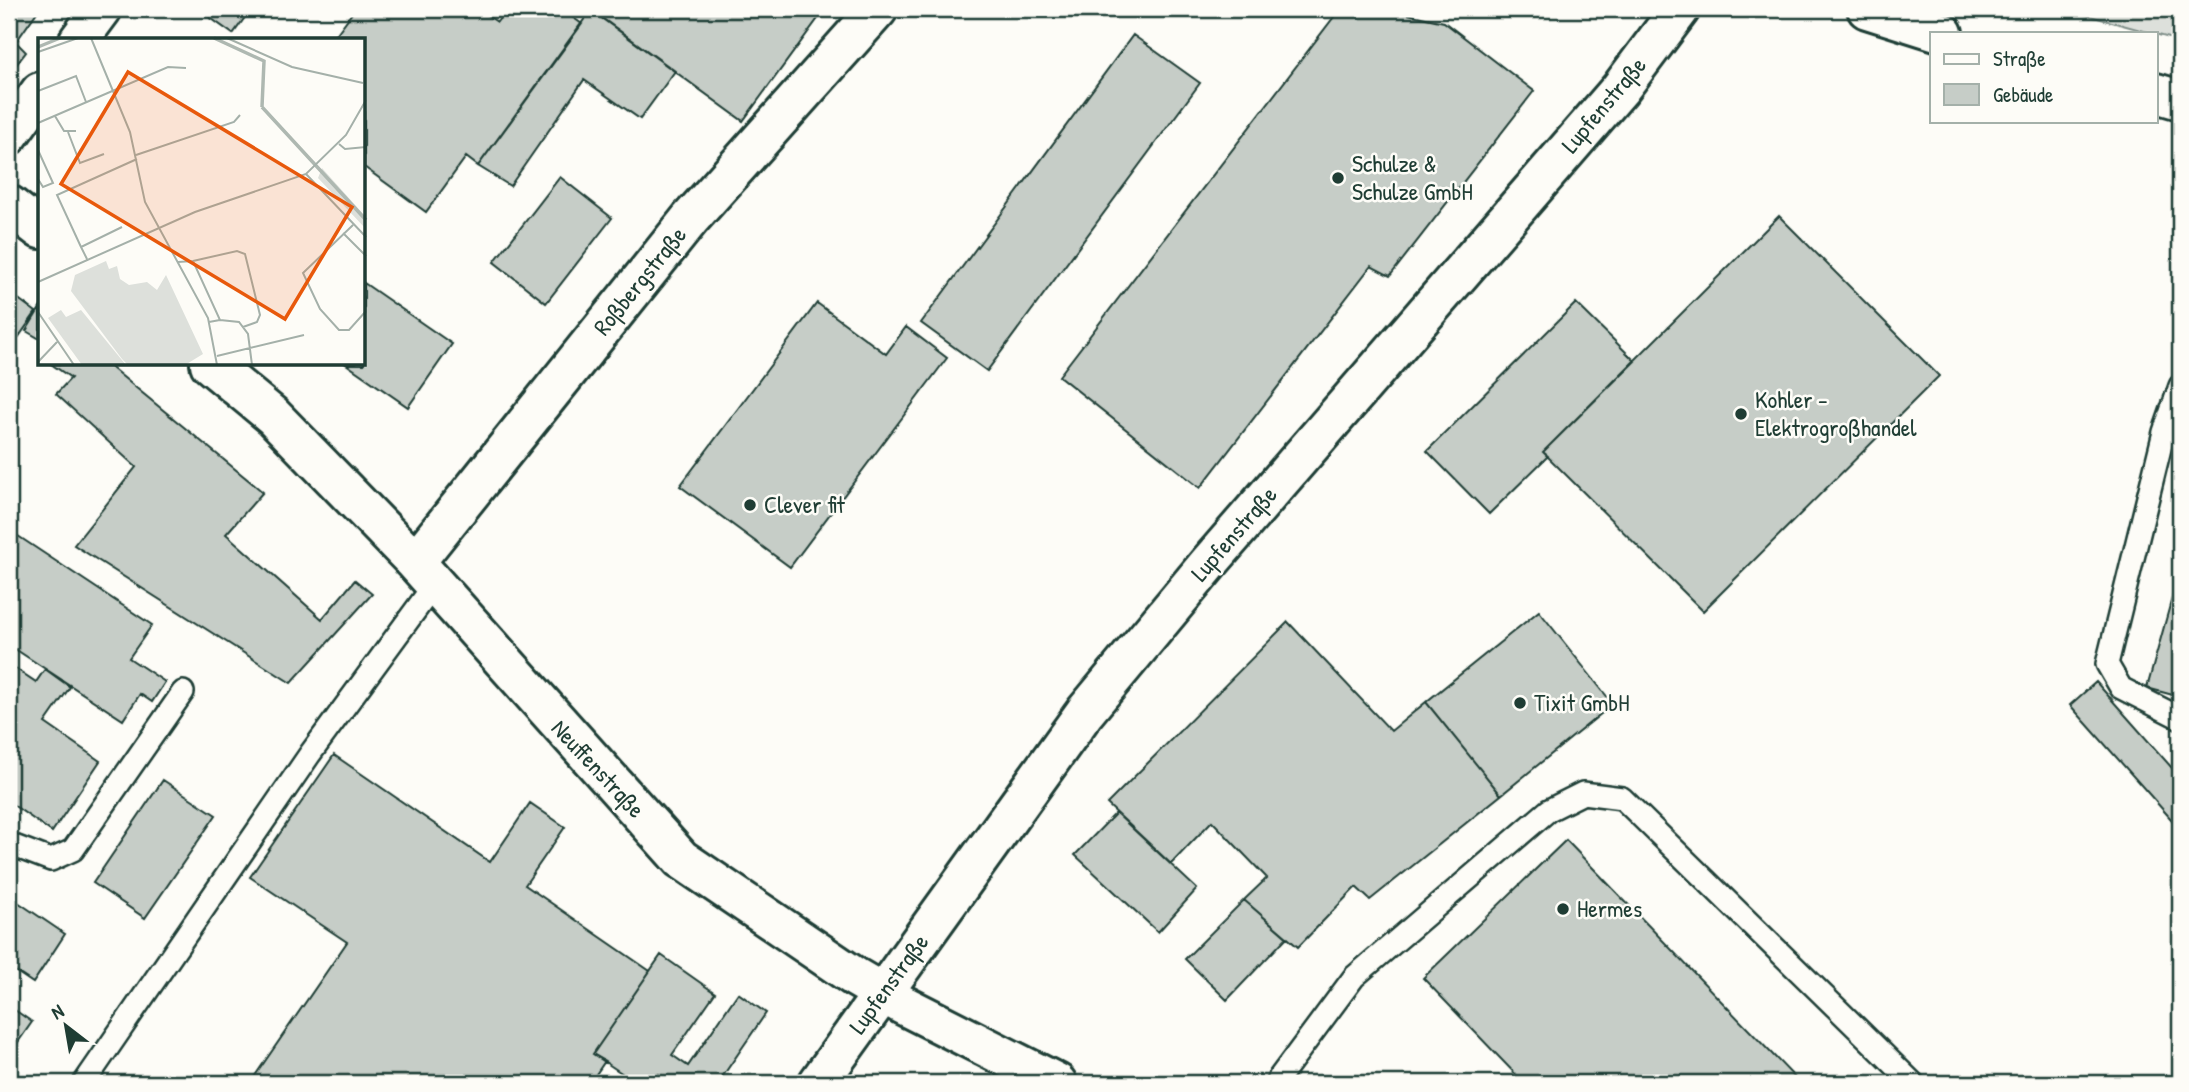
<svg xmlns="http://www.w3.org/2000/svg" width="2189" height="1092" viewBox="0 0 2189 1092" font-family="'Patrick Hand',sans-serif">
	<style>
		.green { fill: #dde0db; stroke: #7e8e88; stroke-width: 2 }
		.building { fill: #c6cdc7; stroke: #1f3d34; stroke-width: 2 }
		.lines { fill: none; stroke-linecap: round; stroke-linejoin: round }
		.lane-casing { stroke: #1f3d34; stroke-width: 26 }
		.street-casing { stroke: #1f3d34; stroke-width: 44 }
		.lane { stroke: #fdfcf7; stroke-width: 21 }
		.street { stroke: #fdfcf7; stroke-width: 38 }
		.poi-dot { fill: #1f3d34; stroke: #fdfcf7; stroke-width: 2.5 }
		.labels { text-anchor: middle; stroke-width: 5; stroke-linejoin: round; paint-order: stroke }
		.street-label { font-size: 24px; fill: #1f3d34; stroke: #fdfcf7 }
		.poi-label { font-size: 24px; fill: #1f3d34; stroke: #fdfcf7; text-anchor: start }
		.inset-river { fill: none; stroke: #aeb8b1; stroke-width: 3.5 }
		.inset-road { fill: none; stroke: #a4b0a9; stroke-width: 2 }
		.view { fill: #e8590c; fill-opacity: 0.15; stroke: #e8590c; stroke-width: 3.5 }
		.inset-edge { fill: none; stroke: #1f3d34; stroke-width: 3.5 }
	</style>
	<rect width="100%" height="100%" fill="#fdfcf7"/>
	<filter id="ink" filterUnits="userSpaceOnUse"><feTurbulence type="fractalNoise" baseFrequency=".0143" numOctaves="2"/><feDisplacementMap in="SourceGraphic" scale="14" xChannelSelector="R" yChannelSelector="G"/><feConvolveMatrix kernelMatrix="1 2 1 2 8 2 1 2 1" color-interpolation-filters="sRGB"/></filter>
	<g filter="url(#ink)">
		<path class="green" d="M 2065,9 L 2180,9 L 2180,41 Z"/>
		<path class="building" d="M 9,9 L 39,9 L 16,42 L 26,52 L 9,74 Z
			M 198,9 L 251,9 L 233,34 Z
			M 355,9 L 478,9 L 497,22 L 507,9 L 561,9 L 582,24 L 478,166 L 466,157 L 426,212 L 364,167 L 364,40 L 332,40 Z
			M 589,9 L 825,9 L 743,121 Z
			M 1340,9 L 1385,9 L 1444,22 L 1534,91 L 1390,276 L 1371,266 L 1200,488 L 1059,376 Z
			M 591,10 L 675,71 L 640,119 L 584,80 L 510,186 L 478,166 Z
			M 1133,35 L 1200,83 L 987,371 L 921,323 Z
			M 560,177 L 612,218 L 546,303 L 494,262 Z
			M 1779,216 L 1939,376 L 1703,611 L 1543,452 Z
			M 364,283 L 452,344 L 408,407 L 346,364 L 364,364 Z
			M 9,292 L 36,312 L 9,351 Z
			M 817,303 L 886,354 L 906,327 L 947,358 L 790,567 L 680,486 Z
			M 1576,303 L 1635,361 L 1543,452 L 1548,456 L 1489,514 L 1427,451 Z
			M 40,308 L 40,339 L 26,331 Z
			M 51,364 L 107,364 L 263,492 L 226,534 L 322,619 L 355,580 L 372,594 L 291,683 L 74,545 L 136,467 L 56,394 L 71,378 Z
			M 9,530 L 152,625 L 129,658 L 165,682 L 152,702 L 140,694 L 123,720 L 9,645 Z
			M 2180,569 L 2180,697 L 2147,688 Z
			M 1539,611 L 1613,704 L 1501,795 L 1426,702 Z
			M 1288,622 L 1391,731 L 1426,702 L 1501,795 L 1370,900 L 1356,887 L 1298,947 L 1244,900 L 1267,878 L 1212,821 L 1171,864 L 1107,804 Z
			M 9,664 L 36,682 L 45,669 L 70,687 L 45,723 L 100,761 L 52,832 L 9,802 Z
			M 2096,682 L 2180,777 L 2180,829 L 2070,705 Z
			M 334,755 L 490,862 L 530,803 L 565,827 L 525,885 L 650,971 L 593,1054 L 605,1061 L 590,1083 L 250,1083 L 347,942 L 250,877 Z
			M 163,780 L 216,815 L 145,918 L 93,883 Z
			M 1116,813 L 1197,889 L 1158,932 L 1075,855 Z
			M 1566,840 L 1800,1083 L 1524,1083 L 1423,978 Z
			M 9,896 L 65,934 L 33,983 L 9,967 Z
			M 1244,900 L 1287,937 L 1227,1000 L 1185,959 Z
			M 661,955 L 715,993 L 672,1055 L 688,1066 L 738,993 L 766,1013 L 718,1083 L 672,1083 L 659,1074 L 652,1083 L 625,1083 L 620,1079 L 623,1074 L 593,1054 Z
			M 9,1006 L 32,1022 L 9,1055 Z"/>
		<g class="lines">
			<g class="lane-casing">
				<path id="lane" d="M 2180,386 L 2164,432 L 2107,664 L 2121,688 L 2180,718
					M 9,844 L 51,860 L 73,850 L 183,692
					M 1279,1078 L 1354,977 L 1549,810 L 1583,793 L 1622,798 L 1913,1083
					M 84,1083 L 310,754 L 434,585"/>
			</g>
			<g class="street-casing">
				<path id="street" d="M 1867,9 L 1943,33
					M 79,40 L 102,9
					M 2156,93 L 2180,100
					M 9,135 L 40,92
					M 9,205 L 40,229
					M 210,364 L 273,416 L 415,562 L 681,859 L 855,977 L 903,1005 L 1057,1083
					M 415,562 L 690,219 L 878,9
					M 818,1083 L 1085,712 L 1208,564 L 1620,89 L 1680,9"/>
			</g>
			<use href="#lane" class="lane"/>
			<use href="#street" class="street"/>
		</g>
	</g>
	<g class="poi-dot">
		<circle cx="1338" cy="178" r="7"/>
		<circle cx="1741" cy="414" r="7"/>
		<circle cx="750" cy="505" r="7"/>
		<circle cx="1520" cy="703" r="7"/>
		<circle cx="1563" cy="909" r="7"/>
	</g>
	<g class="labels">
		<g class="street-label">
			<text transform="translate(1604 105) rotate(-50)" y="8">Lupfenstraße</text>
			<text transform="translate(640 281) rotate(-51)" y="8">Roßbergstraße</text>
			<text transform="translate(1234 534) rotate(-49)" y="8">Lupfenstraße</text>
			<text transform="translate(598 769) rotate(47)" y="8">Neuffenstraße</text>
			<text transform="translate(889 984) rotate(-54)" y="8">Lupfenstraße</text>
		</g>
		<g class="poi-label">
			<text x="1352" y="172">Schulze &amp;<tspan x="1352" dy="28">Schulze GmbH</tspan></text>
			<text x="1755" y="408">Kohler -<tspan x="1755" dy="28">Elektrogroßhandel</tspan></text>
			<text x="764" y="513">Clever fit</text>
			<text x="1534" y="711">Tixit GmbH</text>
			<text x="1577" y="917">Hermes</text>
		</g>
	</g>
	<g transform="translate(38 38)">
		<rect width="327" height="327" fill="#fdfcf7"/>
		<path d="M 284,130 L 327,178 L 327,190 L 280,140 ZM 68,223 L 71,231 L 79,228 L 82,241 L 91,247 L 109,244 L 119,252 L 128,237 L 165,316 L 147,327 L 90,327 L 84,321 L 33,253 L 37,237 ZM 23,272 L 28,279 L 43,272 L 88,327 L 44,327 L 10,280 Z" fill="#dde0db"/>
		<path class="inset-river" d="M 176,0 L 226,23 L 224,69M 0,9 L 22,0M 224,69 L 328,182"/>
		<path class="inset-road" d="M 53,0 L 92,94 L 107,164 L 170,280 L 179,327M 189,0 L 254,29 L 325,45M 0,14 L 40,0M 0,53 L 38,38 L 48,64M 17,78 L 26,93 L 38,93M 0,85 L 130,29 L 148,30M 30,94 L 42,125 L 66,116M 301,106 L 307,111 L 328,109M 0,112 L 15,145 L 5,149 L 0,141M 98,117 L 196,84 L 202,77M 268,136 L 328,199M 315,187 L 265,235 L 282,271 L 301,292 L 311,292 L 328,273M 305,195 L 328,218M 43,209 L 19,157 L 99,121M 49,221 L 43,209 L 84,189M 155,223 L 199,213 L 207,216 L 222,277 L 219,284 L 205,289M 140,224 L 155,223 L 182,282 L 171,284M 0,244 L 157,174 L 268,136 L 308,97 L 328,62M 0,274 L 36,327M 182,282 L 201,284 L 210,296 L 214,327M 179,318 L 266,297M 0,324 L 19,304"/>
		<path class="view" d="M 90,34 L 314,169 L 247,281 L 23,146 Z"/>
		<rect width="327" height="327" class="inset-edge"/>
	</g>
	<rect width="2189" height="1092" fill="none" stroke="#fdfcf7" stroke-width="35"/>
	<rect x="18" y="18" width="2154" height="1057" fill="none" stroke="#1f3d34" stroke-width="2.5" filter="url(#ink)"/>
	<rect x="1930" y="32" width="228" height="91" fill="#fdfcf7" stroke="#a4b0a9" stroke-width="2"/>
	<rect x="1944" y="54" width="35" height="10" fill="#fdfcf7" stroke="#a4b0a9" stroke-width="2"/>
	<text x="1993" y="66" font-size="21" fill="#1f3d34">Straße</text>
	<rect x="1944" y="84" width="35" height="21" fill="#c6cdc7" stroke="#a4b0a9" stroke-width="2"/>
	<text x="1993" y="102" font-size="21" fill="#1f3d34">Gebäude</text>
	<g transform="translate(66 1026) rotate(329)" stroke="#fdfcf7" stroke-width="5" paint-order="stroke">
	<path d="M0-5L12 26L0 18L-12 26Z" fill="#1f3d34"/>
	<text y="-10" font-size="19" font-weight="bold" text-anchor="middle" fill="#1f3d34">N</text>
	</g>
</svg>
